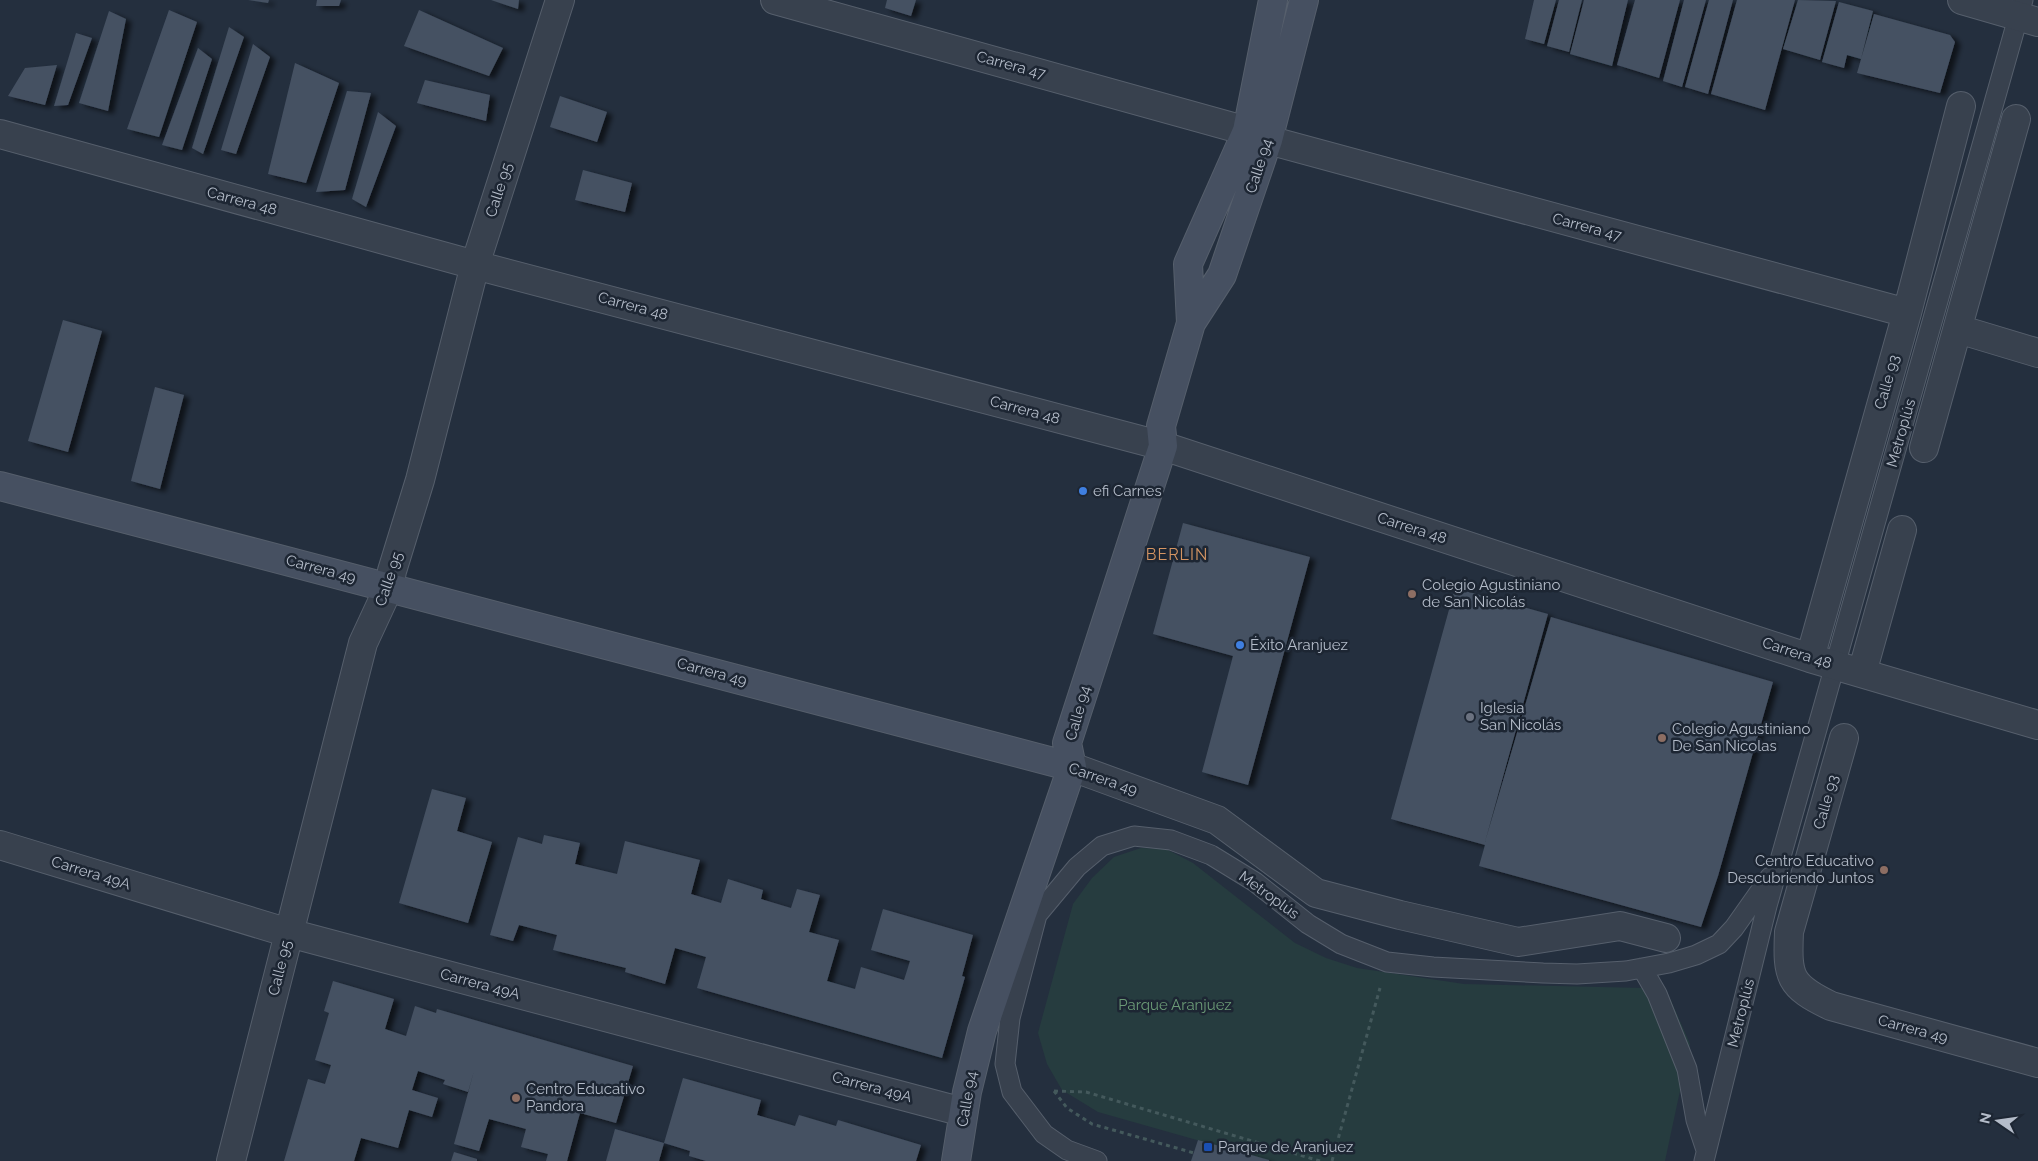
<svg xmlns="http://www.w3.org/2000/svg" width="2038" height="1161" viewBox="0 0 2038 1161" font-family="Raleway,sans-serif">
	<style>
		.green { fill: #263c3f }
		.building { fill: #455162; filter: url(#shadow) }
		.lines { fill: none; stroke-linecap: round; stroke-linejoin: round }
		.lane-casing { stroke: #565f6c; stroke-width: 21 }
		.street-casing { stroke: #565f6c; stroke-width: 30 }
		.secondary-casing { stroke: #565f6c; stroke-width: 30 }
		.path { stroke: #44595c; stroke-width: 3; stroke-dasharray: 4 4; stroke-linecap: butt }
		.lane { stroke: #38414e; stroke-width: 19 }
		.street { stroke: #38414e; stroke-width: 28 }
		.secondary { stroke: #465061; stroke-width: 28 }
		.shop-dot { fill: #3f7fe0; stroke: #1d2633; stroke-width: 2 }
		.education-dot { fill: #8d6e63; stroke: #1d2633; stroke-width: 2 }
		.worship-dot { fill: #6b7280; stroke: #1d2633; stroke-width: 2 }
		.transit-dot { fill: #1a4fb4; stroke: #1d2633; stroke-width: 2 }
		.labels { text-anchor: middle; stroke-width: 5; stroke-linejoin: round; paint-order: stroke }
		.street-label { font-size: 15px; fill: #b4bcc9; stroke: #1d2633 }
		.poi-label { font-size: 15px; fill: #b4bcc9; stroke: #1d2633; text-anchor: start }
		.park-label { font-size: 15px; fill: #6b9a76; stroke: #1d2633 }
		.neighbourhood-label { font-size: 16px; letter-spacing: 1px; fill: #d59563; stroke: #1d2633 }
	</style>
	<defs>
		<filter id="shadow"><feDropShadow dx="5.5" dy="3" stdDeviation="2.5" flood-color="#0009"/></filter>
	</defs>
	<rect width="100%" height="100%" fill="#242f3e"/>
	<path class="green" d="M 1141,848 L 1166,849 L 1193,863 L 1295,943 L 1326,958 L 1357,968 L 1464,984 L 1644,988 L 1669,996 L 1690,1044 L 1665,1161 L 1271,1161 L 1098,1112 L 1062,1090 L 1047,1064 L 1038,1033 L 1073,904 L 1092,878 L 1114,857 Z"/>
	<path class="building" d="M 248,0 L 269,0 L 268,3 Z
		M 317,0 L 341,0 L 339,6 L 316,6 Z
		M 491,0 L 519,0 L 518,9 Z
		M 887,0 L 916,0 L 911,16 L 885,8 Z
		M 1534,0 L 1556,0 L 1544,44 L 1525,39 Z
		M 1559,0 L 1582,0 L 1569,52 L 1547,46 Z
		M 1584,0 L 1628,0 L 1612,66 L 1570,54 Z
		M 1635,0 L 1680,0 L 1659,78 L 1617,65 Z
		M 1684,0 L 1706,0 L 1682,87 L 1663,81 Z
		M 1709,0 L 1733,0 L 1708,94 L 1685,87 Z
		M 1737,0 L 1795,0 L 1765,110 L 1711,94 Z
		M 1798,0 L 1836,1 L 1820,60 L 1783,49 Z
		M 1839,2 L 1873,11 L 1861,59 L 1847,55 L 1844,68 L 1822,62 Z
		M 169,10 L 197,22 L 159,137 L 127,129 Z
		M 419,10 L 503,48 L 489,76 L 404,46 Z
		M 109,11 L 126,19 L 108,111 L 79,103 Z
		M 1874,14 L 1950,35 L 1955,42 L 1940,93 L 1857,73 Z
		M 229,27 L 244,37 L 203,154 L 192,148 Z
		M 76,33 L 92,38 L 68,105 L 54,106 Z
		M 253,44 L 270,57 L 236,154 L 221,150 Z
		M 198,48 L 212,59 L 182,150 L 162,145 Z
		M 295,63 L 339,83 L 306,183 L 268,174 Z
		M 57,65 L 45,105 L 8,96 L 25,68 Z
		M 425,80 L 490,95 L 486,121 L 417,103 Z
		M 347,91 L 371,93 L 345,190 L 316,192 Z
		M 560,96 L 607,112 L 597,142 L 550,127 Z
		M 378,112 L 396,126 L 366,207 L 352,199 Z
		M 583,170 L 632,183 L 625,212 L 575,200 Z
		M 63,320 L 102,331 L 68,452 L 28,441 Z
		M 155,387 L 184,395 L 160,489 L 131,481 Z
		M 1183,523 L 1310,557 L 1248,785 L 1202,772 L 1233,656 L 1153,634 Z
		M 1455,588 L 1548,614 L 1485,842 L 1551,617 L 1773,682 L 1718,876 L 1701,927 L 1479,866 L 1485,845 L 1391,819 Z
		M 432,789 L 466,798 L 457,831 L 492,842 L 468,923 L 399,903 Z
		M 544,835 L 580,843 L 575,864 L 617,874 L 625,841 L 700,860 L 691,894 L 721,903 L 728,879 L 763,890 L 761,899 L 791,908 L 797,889 L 820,895 L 809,932 L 839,940 L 827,981 L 855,989 L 861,967 L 904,980 L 910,961 L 871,950 L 883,909 L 973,935 L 962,976 L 965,977 L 942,1058 L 697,988 L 706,957 L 675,948 L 665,984 L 625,972 L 626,968 L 553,950 L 557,935 L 519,925 L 513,941 L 490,935 L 518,837 L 542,844 Z
		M 333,981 L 394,999 L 385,1029 L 406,1036 L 415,1006 L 436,1013 L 437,1009 L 633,1066 L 616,1123 L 580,1113 L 567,1161 L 546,1161 L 548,1154 L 521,1147 L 526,1129 L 489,1119 L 479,1151 L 454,1144 L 474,1071 L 468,1092 L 443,1084 L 445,1080 L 418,1071 L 412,1090 L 438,1098 L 432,1117 L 409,1110 L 398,1148 L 361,1138 L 354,1161 L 284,1161 L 308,1079 L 325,1084 L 331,1065 L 315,1060 L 329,1013 L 324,1011 Z
		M 683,1078 L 761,1100 L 757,1115 L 795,1126 L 799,1115 L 836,1126 L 838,1120 L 921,1145 L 916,1161 L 706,1161 L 689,1156 L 690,1151 L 664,1143 Z
		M 615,1129 L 664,1143 L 659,1161 L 606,1161 Z
		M 1198,1140 L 1269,1160 L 1269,1161 L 1191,1161 Z
		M 454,1152 L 477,1159 L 477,1161 L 451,1161 Z"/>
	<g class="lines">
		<g class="lane-casing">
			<path id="lane" d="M 1642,968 L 1657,994 L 1687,1069 L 1696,1120 L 1706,1150
				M 1097,1161 L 1067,1150 L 1044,1134 L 1012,1092 L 1005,1064 L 1010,1018 L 1037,915 L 1077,867 L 1102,846 L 1134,836 L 1171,840 L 1211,855 L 1255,882 L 1308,924 L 1341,944 L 1387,962 L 1433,967 L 1543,973 L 1577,974 L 1626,971 L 1669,963 L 1696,955 L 1719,944 L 1734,928 L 1770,877
				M 1704,1161 L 1767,906 L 2023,0"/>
		</g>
		<g class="street-casing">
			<path id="street" d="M 775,0 L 1247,131
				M 1962,0 L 2038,22
				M 0,134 L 475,265 L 1163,446 L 1810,658 L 2038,725
				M 1268,140 L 1907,313
				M 1958,329 L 2038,353
				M 1924,448 L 2016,119
				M 1810,658 L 1907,313 L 1961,106
				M 1862,673 L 1902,530
				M 1844,738 L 1789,932 C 1787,977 1789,986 1831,1006 L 2038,1063
				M 1072,767 L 1217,820 L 1316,893 L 1400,915 L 1518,942 L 1620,926 L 1666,938
				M 0,845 L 289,933 L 963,1112
				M 231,1161 L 363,643 L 389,587 L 392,571 L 420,480 L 475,265 L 560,0"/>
		</g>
		<g class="secondary-casing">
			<path id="secondary" d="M 1191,323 L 1188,264 L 1247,131 L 1273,0
				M 0,486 L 1072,767
				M 956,1161 L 967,1092 L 982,1031 L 1072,767 L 1067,743 L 1163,446 L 1161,426 L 1191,323 L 1222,275 L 1268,140 L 1304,0"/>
		</g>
		<path class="path" d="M 1054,1091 L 1086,1092 L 1320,1161
			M 1054,1091 L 1067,1108 L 1092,1124 L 1194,1153
			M 1332,1161 L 1380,988"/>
		<use href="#lane" class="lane"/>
		<use href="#street" class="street"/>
		<use href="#secondary" class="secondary"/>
	</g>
	<g class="shop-dot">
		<circle cx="1083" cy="491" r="5"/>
		<circle cx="1240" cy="645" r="5"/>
	</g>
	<g class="education-dot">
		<circle cx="1412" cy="594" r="5"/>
		<circle cx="1662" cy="738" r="5"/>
		<circle cx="1884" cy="870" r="5"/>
		<circle cx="516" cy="1098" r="5"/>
	</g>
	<circle class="worship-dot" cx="1470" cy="717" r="5"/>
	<rect class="transit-dot" x="1203" y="1142" width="10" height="10" rx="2.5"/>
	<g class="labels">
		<g class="street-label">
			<text transform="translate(1011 65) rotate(15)" y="5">Carrera 47</text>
			<text transform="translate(1259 166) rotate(-72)" y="5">Calle 94</text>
			<text transform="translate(499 190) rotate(-72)" y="5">Calle 95</text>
			<text transform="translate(242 201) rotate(15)" y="5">Carrera 48</text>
			<text transform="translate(1587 227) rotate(15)" y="5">Carrera 47</text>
			<text transform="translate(633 306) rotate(15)" y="5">Carrera 48</text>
			<text transform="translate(1887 382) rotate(-74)" y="5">Calle 93</text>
			<text transform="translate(1025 410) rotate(15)" y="5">Carrera 48</text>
			<text transform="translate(1901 433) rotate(-74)" y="5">Metroplús</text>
			<text transform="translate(1412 528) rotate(18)" y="5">Carrera 48</text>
			<text transform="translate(321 569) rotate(15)" y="5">Carrera 49</text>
			<text transform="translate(389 579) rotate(-71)" y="5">Calle 95</text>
			<text transform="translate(1797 653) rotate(18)" y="5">Carrera 48</text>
			<text transform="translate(712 672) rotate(15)" y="5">Carrera 49</text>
			<text transform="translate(1078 713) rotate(-74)" y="5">Calle 94</text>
			<text transform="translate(1103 779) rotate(19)" y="5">Carrera 49</text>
			<text transform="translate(1826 802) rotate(-74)" y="5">Calle 93</text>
			<text transform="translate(91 873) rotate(17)" y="5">Carrera 49A</text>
			<text transform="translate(1269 895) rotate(36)" y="5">Metroplús</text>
			<text transform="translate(280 968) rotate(-76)" y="5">Calle 95</text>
			<text transform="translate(480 984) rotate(15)" y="5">Carrera 49A</text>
			<text transform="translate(1741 1013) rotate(-76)" y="5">Metroplús</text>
			<text transform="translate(1913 1029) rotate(15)" y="5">Carrera 49</text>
			<text transform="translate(872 1087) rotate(15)" y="5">Carrera 49A</text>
			<text transform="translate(967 1099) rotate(-80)" y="5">Calle 94</text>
		</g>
		<g class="poi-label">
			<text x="1093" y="496">efi Carnes</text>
			<text x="1422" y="590">Colegio Agustiniano<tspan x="1422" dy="17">de San Nicolás</tspan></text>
			<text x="1250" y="650">Éxito Aranjuez</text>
			<text x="1480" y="713">Iglesia<tspan x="1480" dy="17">San Nicolás</tspan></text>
			<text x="1672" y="734">Colegio Agustiniano<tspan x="1672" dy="17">De San Nicolas</tspan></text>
			<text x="1874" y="866" text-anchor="end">Centro Educativo<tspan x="1874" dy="17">Descubriendo Juntos</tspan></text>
			<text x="526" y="1094">Centro Educativo<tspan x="526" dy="17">Pandora</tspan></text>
			<text x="1218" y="1152">Parque de Aranjuez</text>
		</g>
		<g class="park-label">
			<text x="1175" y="1010">Parque Aranjuez</text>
		</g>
		<g class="neighbourhood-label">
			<text x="1177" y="560">BERLIN</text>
		</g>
	</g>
	<g transform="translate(1998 1121) rotate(283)" stroke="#1d2633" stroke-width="4" paint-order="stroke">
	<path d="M0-4L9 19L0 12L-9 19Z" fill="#b4bcc9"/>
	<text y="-8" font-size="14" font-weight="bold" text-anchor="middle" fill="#b4bcc9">N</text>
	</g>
</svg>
